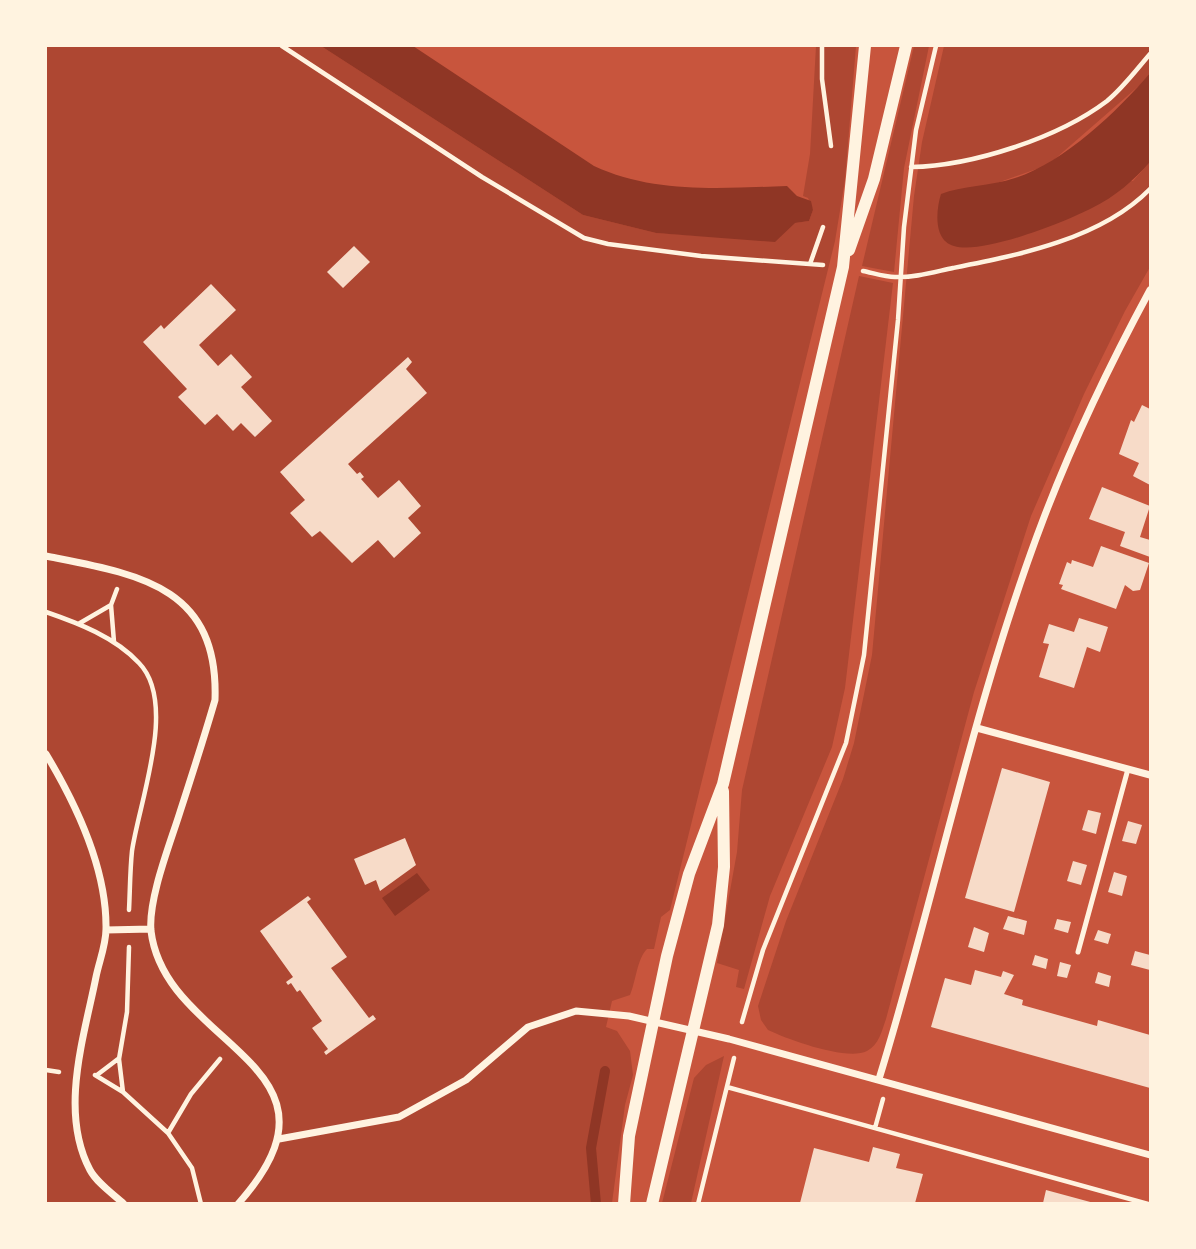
<svg xmlns="http://www.w3.org/2000/svg" width="1196" height="1249" viewBox="0 0 1196 1249" font-family="'DM Sans',sans-serif">
	<style>
		.green { fill: #ae4732 }
		.water { fill: #8f3625 }
		.lines { fill: none; stroke-linecap: round; stroke-linejoin: round }
		.stream { stroke: #8f3625; stroke-width: 10 }
		.building { fill: #f7dbc8 }
		.path { stroke: #fff3e0; stroke-width: 4.5 }
		.service { stroke: #fff3e0; stroke-width: 5 }
		.minor { stroke: #fff3e0; stroke-width: 7 }
		.tertiary { stroke: #fff3e0; stroke-width: 12 }
	</style>
	<rect width="100%" height="100%" fill="#c8553d"/>
	<path class="green" d="M 46,46 L 321,46 L 583,215 L 656,233 L 702,236 L 809,221 L 813,210 L 808,198 L 803,196 L 810,154 L 816,46 L 856,46 L 845,180 L 835,241 L 670,910 L 661,917 L 654,949 L 647,949 C 637,959 636,981 630,995 L 612,1001 L 606,1027 L 617,1031 L 630,1051 L 633,1075 L 625,1105 L 612,1203 L 46,1203 Z
		M 914,46 L 929,46 L 904,168 L 894,272 L 862,266 Z
		M 944,46 L 1150,46 L 1150,73 L 1141,84 L 1048,165 L 983,188 L 941,194 L 1133,181 L 1150,162 L 1150,267 L 1125,311 L 1084,394 L 1031,516 L 974,692 L 886,1019 C 882,1030 879,1045 867,1051 C 847,1061 789,1040 768,1030 L 761,1020 L 758,1006 L 786,921 L 843,779 L 854,743 L 872,655 L 914,196 L 922,142 Z
		M 859,276 L 893,283 L 845,688 L 832,747 L 770,896 L 744,989 L 736,987 L 739,970 L 717,963 L 737,852 L 742,790 Z
		M 724,1056 L 691,1203 L 662,1203 L 694,1078 L 706,1065 Z"/>
	<path class="water" d="M 321,46 L 413,46 L 594,166 C 654,194 722,188 787,186 L 797,196 L 811,201 L 813,210 L 809,221 L 795,223 L 775,242 L 656,233 L 583,215 Z
		M 1150,73 L 1150,162 C 1134,180 1115,197 1092,208 C 1065,222 982,255 954,246 C 933,240 936,210 941,194 C 961,186 991,186 1015,178 C 1063,163 1118,111 1150,73 Z
		M 417,873 L 430,890 L 395,916 L 382,898 Z"/>
	<g class="lines">
		<path class="stream" d="M 596,1204 L 591,1148 L 605,1071"/>
	</g>
	<path class="building" d="M 354,246 L 370,262 L 343,288 L 327,272 Z
		M 211,284 L 236,310 L 199,345 L 218,366 L 231,354 L 252,377 L 241,387 L 272,421 L 255,437 L 241,423 L 233,431 L 217,414 L 205,425 L 178,397 L 187,389 L 143,342 L 161,325 L 164,329 Z
		M 408,357 L 412,362 L 406,369 L 427,393 L 348,464 L 357,474 L 360,472 L 364,477 L 361,479 L 378,498 L 399,480 L 421,506 L 408,518 L 421,533 L 394,558 L 378,540 L 352,563 L 320,531 L 312,537 L 290,513 L 305,500 L 280,472 Z
		M 1142,405 L 1150,409 L 1150,485 L 1133,476 L 1139,463 L 1119,454 L 1131,420 L 1134,422 Z
		M 1102,487 L 1150,506 L 1140,537 L 1150,540 L 1150,557 L 1120,546 L 1125,532 L 1089,519 Z
		M 1101,546 L 1149,563 L 1140,590 L 1133,591 L 1125,585 L 1116,609 L 1061,589 L 1063,585 L 1059,584 L 1067,562 L 1071,564 L 1072,560 L 1093,567 Z
		M 1079,618 L 1108,627 L 1100,652 L 1087,647 L 1074,688 L 1039,677 L 1049,644 L 1043,643 L 1049,624 L 1074,632 Z
		M 1002,768 L 1050,782 L 1014,912 L 965,898 Z
		M 1088,810 L 1101,813 L 1096,834 L 1082,830 Z
		M 1128,821 L 1142,825 L 1136,844 L 1122,841 Z
		M 405,838 L 416,865 L 380,891 L 376,880 L 365,885 L 354,859 Z
		M 1073,861 L 1087,865 L 1081,885 L 1067,881 Z
		M 1114,872 L 1127,876 L 1122,896 L 1108,892 Z
		M 308,896 L 311,899 L 307,902 L 347,957 L 331,968 L 369,1018 L 373,1015 L 376,1019 L 326,1055 L 324,1052 L 328,1049 L 312,1028 L 322,1021 L 300,990 L 297,992 L 291,983 L 288,985 L 286,982 L 293,977 L 260,931 Z
		M 1008,916 L 1027,921 L 1024,935 L 1003,929 Z
		M 1057,919 L 1071,922 L 1068,933 L 1054,929 Z
		M 974,927 L 989,933 L 984,952 L 968,947 Z
		M 1098,930 L 1111,934 L 1108,944 L 1094,940 Z
		M 1135,951 L 1150,955 L 1150,970 L 1131,965 Z
		M 1035,955 L 1048,959 L 1046,969 L 1032,965 Z
		M 1060,962 L 1071,965 L 1067,978 L 1057,976 Z
		M 975,970 L 1001,977 L 1003,971 L 1014,975 L 1004,994 L 1023,1000 L 1022,1005 L 1097,1026 L 1098,1020 L 1150,1035 L 1150,1088 L 931,1027 L 945,978 L 971,985 Z
		M 1098,972 L 1111,976 L 1109,987 L 1095,983 Z
		M 873,1147 L 900,1154 L 896,1168 L 923,1174 L 915,1203 L 800,1203 L 814,1148 L 869,1162 Z
		M 1046,1190 L 1094,1203 L 1043,1203 Z"/>
	<g class="lines">
		<path class="path" d="M 282,46 L 482,177 L 584,238 L 608,244 L 701,256 L 823,265
			M 822,46 L 822,79 L 831,146
			M 911,167 C 972,166 1058,138 1107,101 C 1123,88 1137,69 1150,54
			M 810,264 L 823,227
			M 863,271 C 873,273 885,277 895,277 C 914,278 934,272 953,268 C 1019,255 1101,239 1150,189
			M 46,612 C 78,623 115,637 139,663 C 178,703 139,802 132,851 C 130,870 130,891 129,910
			M 80,623 L 111,605
			M 114,642 L 111,605 L 117,589
			M 129,947 L 127,1012 L 119,1059 L 123,1092 L 168,1133 L 192,1168 L 201,1204
			M 742,1022 L 763,950 L 846,743 L 864,655 L 898,320 L 904,227 L 916,130 L 936,46
			M 46,1070 L 59,1072
			M 95,1075 L 123,1092
			M 97,1075 L 118,1059
			M 727,1087 L 1148,1204
			M 875,1128 L 883,1099
			M 168,1133 L 191,1094 L 220,1059
			M 698,1204 L 734,1058"/>
		<path class="service" d="M 1078,952 L 1128,769"/>
		<path class="minor" d="M 46,556 C 137,574 219,585 215,700 C 204,738 192,775 180,812 C 170,844 148,899 151,931 C 165,1048 363,1064 238,1204
			M 977,728 L 1150,775
			M 46,754 C 76,804 107,869 106,929 C 106,945 99,962 96,977 C 84,1037 59,1112 90,1170 C 97,1183 113,1194 124,1204
			M 106,930 L 151,929
			M 879,1079 C 936,894 974,701 1043,520 C 1073,441 1110,364 1150,290
			M 279,1139 L 399,1117 L 466,1080 L 528,1027 L 576,1011 L 629,1016 L 729,1039 L 1150,1155"/>
		<path class="tertiary" d="M 849,250 L 874,179 L 906,46
			M 624,1204 L 629,1136 L 667,956 L 689,874 L 723,784 L 843,267 L 865,46
			M 652,1204 L 718,925 L 724,867 L 723,791"/>
	</g>
	<rect width="1196" height="1249" fill="none" stroke="#fff3e0" stroke-width="94"/>
</svg>
